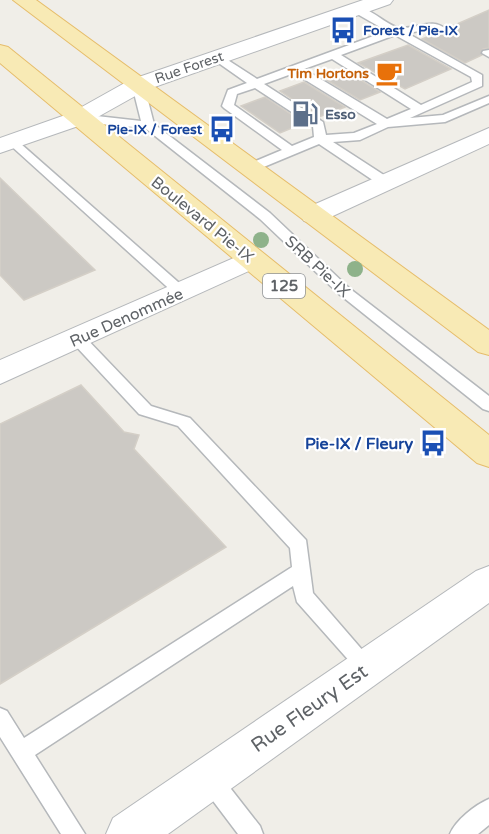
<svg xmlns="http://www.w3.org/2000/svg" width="489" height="834" viewBox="0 0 489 834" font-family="'Varela Round',sans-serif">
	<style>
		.building { fill: #ccc9c4; stroke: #d4cfc7; stroke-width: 1.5 }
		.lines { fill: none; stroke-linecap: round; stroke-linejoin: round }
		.service-casing { stroke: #b5b8bb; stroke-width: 3 }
		.minor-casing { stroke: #b5b8bb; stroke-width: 2 }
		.tertiary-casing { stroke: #b5b8bb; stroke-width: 2 }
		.primary-casing { stroke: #e6bd6b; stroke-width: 2 }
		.service { fill: #fff; fill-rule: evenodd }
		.minor { fill: #fff; fill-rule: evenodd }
		.tertiary { fill: #fff; fill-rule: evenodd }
		.primary { fill: #f8eab5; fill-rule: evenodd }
		.tree { fill: #8eb28a }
		.labels { text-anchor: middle; stroke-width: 4.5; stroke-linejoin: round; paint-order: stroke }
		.far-transit-label { font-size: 14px; font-weight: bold; fill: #164399; stroke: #fff; text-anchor: start }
		.far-street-label { font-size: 14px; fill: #5f6367; stroke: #fff }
		.far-food-label { font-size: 14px; font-weight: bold; fill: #c56008; stroke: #fff; text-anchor: end }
		.far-service-label { font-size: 14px; font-weight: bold; fill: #4e5e75; stroke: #fff; text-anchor: start }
		.shield { fill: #fff; stroke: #8f9295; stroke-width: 1.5 }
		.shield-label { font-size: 15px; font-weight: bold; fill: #5f6367 }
		.street-label { font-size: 16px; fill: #5f6367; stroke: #fff }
		.transit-label { font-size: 16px; font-weight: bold; fill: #164399; stroke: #fff; text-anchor: end }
		.near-street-label { font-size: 20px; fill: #5f6367; stroke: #fff }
	</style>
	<rect width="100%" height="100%" fill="#f0eee8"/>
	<path class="building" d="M 489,10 L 489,48 L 483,49 L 482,55 L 465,63 L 422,39 L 436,33 L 443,35 L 449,31 L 448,28 Z
		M 408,45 L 451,69 L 405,89 L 358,63 Z
		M 342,68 L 343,69 L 380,92 L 360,100 L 320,76 Z
		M 304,82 L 345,107 L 319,117 L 280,91 Z
		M 265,97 L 304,123 L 280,133 L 241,106 Z
		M 0,178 L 95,270 L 24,300 L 0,275 Z
		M 81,385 L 124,432 L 139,435 L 134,449 L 226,547 L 0,684 L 0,424 Z"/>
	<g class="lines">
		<g class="service-casing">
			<path id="service" d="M 352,7 C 368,5 382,22 396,27 C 414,32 431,15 447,30 L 442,33 L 433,29 L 407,33 L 482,75 L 482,86 L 410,118 L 443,115 L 489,96 L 489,103 L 445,122 L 388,127 L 360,140 L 333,142 L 390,179 L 390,185 L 380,185 L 319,144 L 254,171 L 246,171 L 246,165 L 282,150 L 224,108 L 222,106 L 228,90 L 247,83 L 210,57 L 220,55 L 257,79 L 387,31 L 352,11 ZM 395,35 L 471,77 L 472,82 L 421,105 L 341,55 ZM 332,59 L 411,109 L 387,119 L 304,69 ZM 294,73 L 377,124 L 354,133 L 326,135 L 323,122 L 264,84 ZM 255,88 L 313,126 L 314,137 L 292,146 L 234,105 L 237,94 Z
				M 489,50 L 489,57 L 482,53 L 483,51 Z
				M 138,82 L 144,85 L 154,124 L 270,213 L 349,288 L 489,396 L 489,411 L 483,409 L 339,294 L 260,219 L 145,128 L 79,122 L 73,118 L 79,114 L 141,121 L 132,85 Z
				M 13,137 L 186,289 L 188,292 L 186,295 L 176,295 L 9,144 L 9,138 Z
				M 77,333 L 82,334 L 151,406 L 190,418 L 306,540 L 313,593 L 377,667 L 374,673 L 367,676 L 360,673 L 297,602 L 293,586 L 35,755 L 85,834 L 61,834 L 0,737 L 0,708 L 7,711 L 24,738 L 292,567 L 290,548 L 178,426 L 139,414 L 72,342 L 69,338 Z
				M 209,767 L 217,771 L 260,826 L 263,834 L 238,834 L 201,785 L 198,778 L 201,771 Z
				M 489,799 L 489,825 L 478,834 L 450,834 C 456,820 475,805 489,799 Z"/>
		</g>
		<g class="minor-casing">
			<path id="minor" d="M 363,0 L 393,0 L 390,4 L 146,90 L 87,123 L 0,153 L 0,138 L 71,113 L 130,80 Z
				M 489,128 L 489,144 L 322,221 L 313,223 L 304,221 L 300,215 L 304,209 Z
				M 252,250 L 262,253 L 266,259 L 262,265 L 0,384 L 0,360 Z"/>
		</g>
		<g class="tertiary-casing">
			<path id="tertiary" d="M 489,566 L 489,603 L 168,834 L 106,834 L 113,818 L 476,571 Z"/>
		</g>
		<g class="primary-casing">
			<path id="primary" d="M 13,0 L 36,0 L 489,330 L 489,355 L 478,352 Z
				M 0,45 L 8,47 L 489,435 L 489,467 L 477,463 L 0,63 Z"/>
		</g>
		<use href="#service" class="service"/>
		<use href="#minor" class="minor"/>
		<use href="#tertiary" class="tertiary"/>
		<use href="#primary" class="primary"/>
	</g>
	<g class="tree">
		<circle cx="261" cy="240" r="8"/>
		<circle cx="355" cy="269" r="8"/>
	</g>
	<defs>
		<g id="bus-bare" transform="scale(2.07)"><path d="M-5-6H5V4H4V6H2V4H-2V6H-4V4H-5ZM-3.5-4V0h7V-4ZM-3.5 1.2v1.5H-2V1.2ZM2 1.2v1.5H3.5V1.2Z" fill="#1a4fb4" stroke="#fff" stroke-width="2.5" paint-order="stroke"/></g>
		<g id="cafe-bare" transform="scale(2.07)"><path d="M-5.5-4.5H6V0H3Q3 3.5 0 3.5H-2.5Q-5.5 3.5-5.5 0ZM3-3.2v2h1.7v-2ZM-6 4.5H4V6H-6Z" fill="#e8710a" stroke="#fff" stroke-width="2.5" paint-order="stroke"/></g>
		<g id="fuel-bare" transform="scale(2.07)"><path d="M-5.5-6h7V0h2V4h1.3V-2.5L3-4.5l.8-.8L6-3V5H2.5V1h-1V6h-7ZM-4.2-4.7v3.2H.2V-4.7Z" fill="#5c6f8a" stroke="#fff" stroke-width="2.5" paint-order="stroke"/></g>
	</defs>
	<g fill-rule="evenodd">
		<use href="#bus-bare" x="343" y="30"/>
		<use href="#cafe-bare" x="389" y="73"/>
		<use href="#fuel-bare" x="305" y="114"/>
		<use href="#bus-bare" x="222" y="129"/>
		<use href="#bus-bare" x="433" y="443"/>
	</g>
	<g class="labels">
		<g class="far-transit-label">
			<text x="363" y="35">Forest / Pie-IX</text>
			<text x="202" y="134" text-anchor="end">Pie-IX / Forest</text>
		</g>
		<g class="far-street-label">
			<text transform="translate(189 67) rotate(-19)" y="5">Rue Forest</text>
		</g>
		<g class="far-food-label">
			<text x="369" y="78">Tim Hortons</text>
		</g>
		<g class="far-service-label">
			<text x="325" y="119">Esso</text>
		</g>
		<rect class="shield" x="263" y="274" width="42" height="24" rx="4.5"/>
		<g class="shield-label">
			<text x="284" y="291">125</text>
		</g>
		<g class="street-label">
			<text transform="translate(203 219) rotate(39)" y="6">Boulevard Pie-IX</text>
			<text transform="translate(318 266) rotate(43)" y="6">SRB Pie-IX</text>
			<text transform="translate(126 317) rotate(-24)" y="6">Rue Denommée</text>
		</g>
		<g class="transit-label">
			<text x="413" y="449">Pie-IX / Fleury</text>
		</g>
		<g class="near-street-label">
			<text transform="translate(309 708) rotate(-35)" y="7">Rue Fleury Est</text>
		</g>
	</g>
</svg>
